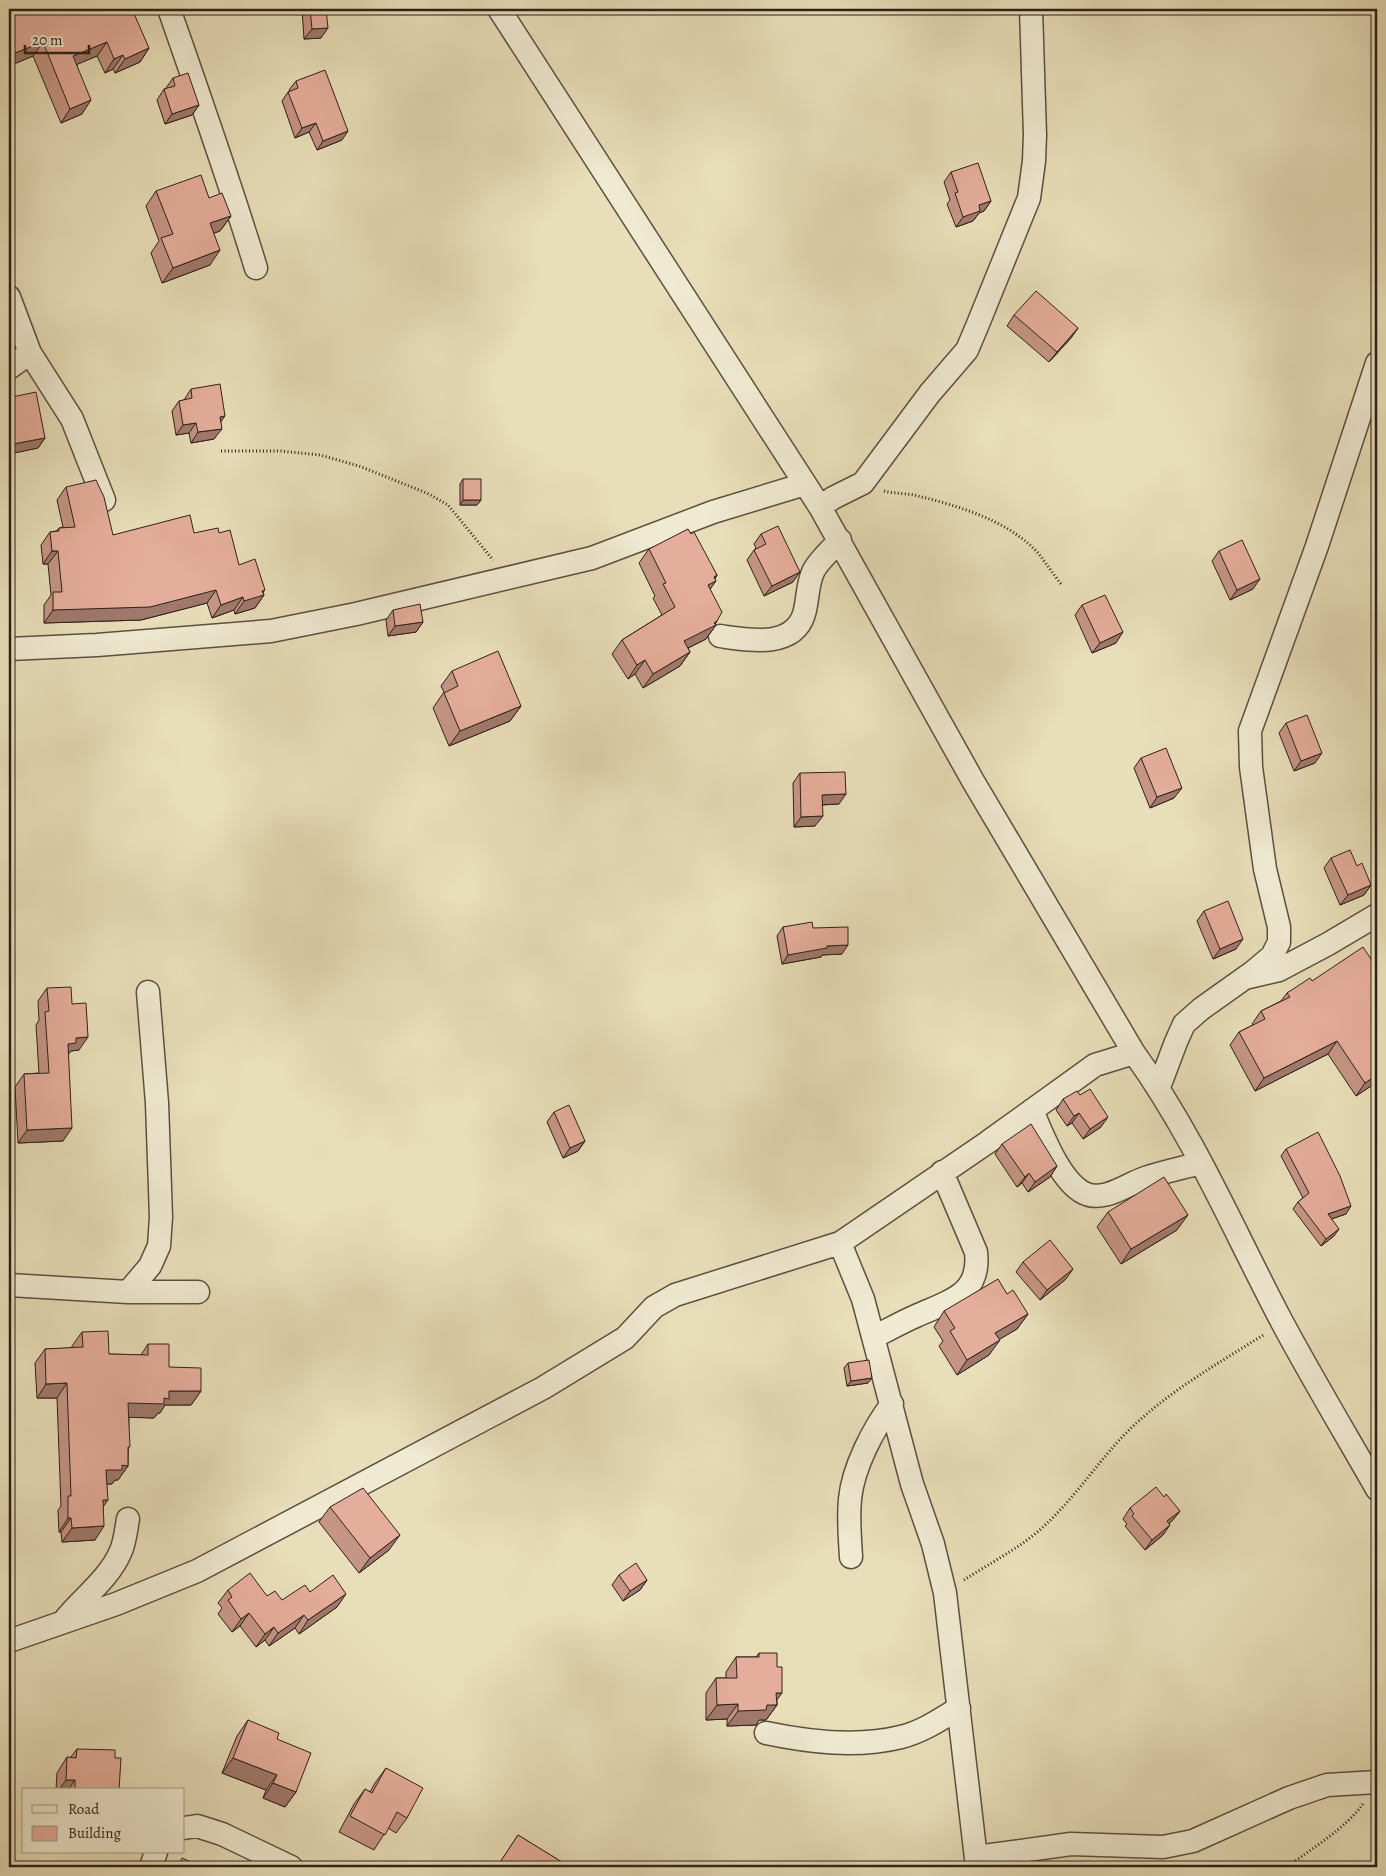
<svg xmlns="http://www.w3.org/2000/svg" width="1386" height="1876" viewBox="0 0 1386 1876" font-family="Alegreya,serif">
	<style>
		.lines { fill: none; stroke-linecap: round; stroke-linejoin: round }
		.minor-casing { stroke: #5c5040; stroke-width: 25 }
		.path { stroke: #2d2118; stroke-width: 3; stroke-dasharray: 1 2.5; stroke-linecap: butt }
		.minor { stroke: #f0ead2; stroke-width: 22 }
		.wall { fill: #c59585; stroke: #2d2118 }
		.shaded-wall { fill: #a0796c; stroke: #2d2118 }
		.building { fill: #e5ad9b; stroke: #2d2118 }
	</style>
	<rect width="100%" height="100%" fill="#e8deb9"/>
	<filter id="stains"><feTurbulence type="fractalNoise" baseFrequency=".004" numOctaves="4"/><feColorMatrix values="0 0 0 0 .2 0 0 0 0 .09 0 0 0 0 .02 0 0 0 .5 -.17"/></filter>
	<radialGradient id="worn" r=".72"><stop offset=".6" stop-color="#630" stop-opacity="0"/><stop offset="1" stop-color="#630" stop-opacity=".3"/></radialGradient>
	<g class="lines">
		<g class="minor-casing">
			<path id="minor" d="M 169,9 C 199,95 229,180 256,268
				M 499,9 L 820,507 L 973,781 L 1134,1053 C 1194,1136 1234,1231 1282,1322 C 1312,1378 1345,1433 1377,1489
				M 9,297 L 30,353 L 72,419 L 104,500
				M 9,368 L 30,353
				M 820,507 L 833,498 L 863,483 L 930,393 L 967,350 L 978,324 L 1029,198 L 1034,161 L 1035,135 L 1031,9
				M 720,636 C 748,640 793,649 804,614 C 808,601 807,585 813,572 C 817,562 832,549 840,540
				M 9,649 L 97,645 L 271,631 L 356,614 L 592,558 L 713,512 L 805,484
				M 1249,977 L 1279,970 L 1328,944 L 1377,915
				M 1159,1087 L 1176,1042 L 1184,1024 L 1201,1009 L 1253,972 L 1272,956 L 1279,942 L 1279,927 L 1265,869 L 1251,767 L 1250,731 L 1317,546 L 1377,363
				M 1032,1110 C 1042,1134 1060,1181 1084,1193 C 1104,1203 1127,1184 1145,1178 C 1163,1172 1182,1168 1201,1163
				M 840,1243 L 863,1299 L 912,1484 L 933,1544 L 945,1593 L 977,1867
				M 9,1285 L 128,1292 L 198,1292
				M 128,1292 L 150,1266 L 159,1246 L 161,1217 L 157,1103 L 148,992
				M 874,1337 C 888,1330 902,1322 916,1316 C 949,1301 981,1295 976,1252 L 942,1172
				M 851,1557 C 850,1538 848,1519 850,1499 C 853,1468 873,1429 892,1404
				M 63,1622 C 81,1599 108,1580 120,1553 C 125,1543 126,1530 128,1519
				M 9,1641 L 116,1604 L 197,1571 L 543,1388 L 625,1338 L 654,1307 L 675,1295 L 840,1243 L 988,1142 L 1095,1065 L 1134,1053
				M 766,1733 C 809,1742 857,1748 901,1737 C 922,1732 941,1719 959,1708
				M 184,1828 L 197,1826 L 222,1834 L 291,1867
				M 976,1857 L 1071,1844 L 1163,1847 L 1193,1841 L 1289,1798 L 1327,1785 L 1377,1782
				M 151,1867 L 156,1852"/>
		</g>
		<path class="path" d="M 221,451 L 281,451 L 320,455 L 359,466 L 429,494 L 448,505 L 493,560
			M 884,491 C 895,494 907,493 918,496 C 959,506 1009,521 1038,553 C 1046,563 1053,574 1061,584
			M 964,1580 C 990,1563 1020,1548 1043,1527 C 1074,1499 1097,1463 1126,1433 C 1166,1393 1217,1364 1265,1334
			M 1287,1867 C 1310,1850 1347,1827 1363,1804"/>
		<use href="#minor" class="minor"/>
	</g>
	<path class="wall" d="M 9,9 L 61,11 L 149,48 L 140,62 L 115,73 L 113,69 L 105,73 L 97,56 L 77,64 L 82,114 L 61,123 L 33,56 L 9,66 Z
		M 302,9 L 326,9 L 321,38 L 304,39 Z
		M 173,78 L 199,105 L 192,115 L 165,124 L 157,100 L 164,89 L 166,89 L 166,88 Z
		M 296,81 L 342,140 L 317,150 L 309,132 L 295,138 L 282,101 L 288,92 L 290,92 L 289,90 Z
		M 951,172 L 991,201 L 984,211 L 979,213 L 973,221 L 956,227 L 947,204 L 950,200 L 944,182 Z
		M 156,191 L 209,198 L 231,216 L 220,231 L 214,233 L 210,265 L 162,283 L 151,253 L 159,241 L 146,206 Z
		M 1014,315 L 1078,328 L 1071,338 L 1049,362 L 1007,326 Z
		M 191,389 L 221,423 L 214,439 L 191,443 L 189,433 L 176,435 L 172,411 L 179,401 L 184,400 Z
		M 9,390 L 12,397 L 45,438 L 38,448 L 9,454 Z
		M 463,479 L 481,500 L 477,505 L 460,505 L 460,484 Z
		M 66,487 L 113,535 L 219,533 L 239,565 L 263,592 L 264,595 L 255,608 L 235,614 L 234,610 L 212,618 L 207,603 L 141,620 L 44,623 L 44,605 L 51,595 L 48,564 L 43,564 L 41,545 L 50,532 L 56,531 L 59,528 L 63,527 L 57,500 Z
		M 691,534 L 717,575 L 710,589 L 717,621 L 715,624 L 716,625 L 706,639 L 688,648 L 690,652 L 680,666 L 643,688 L 635,674 L 628,679 L 612,654 L 622,640 L 662,615 L 653,598 L 655,596 L 639,563 L 649,549 Z
		M 761,534 L 793,582 L 764,596 L 747,560 L 754,550 L 756,548 L 754,544 Z
		M 1219,551 L 1253,589 L 1230,600 L 1212,561 Z
		M 1082,605 L 1116,643 L 1092,653 L 1075,615 Z
		M 393,610 L 423,622 L 416,632 L 388,636 L 386,620 Z
		M 452,671 L 521,706 L 510,721 L 449,746 L 433,708 L 444,692 L 441,686 Z
		M 1286,723 L 1315,763 L 1294,771 L 1279,733 Z
		M 1141,758 L 1174,798 L 1150,808 L 1134,768 Z
		M 800,773 L 839,804 L 822,805 L 815,826 L 794,827 L 793,783 Z
		M 1331,858 L 1357,866 L 1371,885 L 1364,895 L 1340,905 L 1324,868 Z
		M 1204,911 L 1236,949 L 1213,959 L 1197,921 Z
		M 783,927 L 813,928 L 842,954 L 822,955 L 821,957 L 782,964 L 777,936 Z
		M 1312,981 L 1377,1082 L 1356,1096 L 1328,1054 L 1255,1091 L 1230,1045 L 1239,1032 L 1253,1025 L 1252,1024 L 1261,1011 L 1281,1001 L 1287,993 Z
		M 47,988 L 72,1004 L 79,1050 L 71,1051 L 68,1054 L 63,1141 L 18,1143 L 15,1087 L 24,1074 L 39,1073 L 36,1025 L 39,1020 L 38,1001 Z
		M 1063,1099 L 1101,1127 L 1083,1139 L 1072,1123 L 1067,1126 L 1056,1110 Z
		M 554,1112 L 585,1141 L 578,1151 L 563,1158 L 547,1122 Z
		M 1002,1144 L 1057,1166 L 1050,1177 L 1028,1192 L 1022,1183 L 1017,1187 L 995,1154 Z
		M 1286,1149 L 1346,1214 L 1331,1219 L 1334,1236 L 1321,1246 L 1293,1209 L 1298,1202 L 1303,1198 L 1281,1156 Z
		M 1108,1212 L 1177,1230 L 1121,1264 L 1097,1227 Z
		M 1023,1262 L 1066,1279 L 1040,1300 L 1016,1272 Z
		M 1007,1294 L 1028,1314 L 1017,1329 L 999,1339 L 989,1355 L 957,1375 L 939,1346 L 943,1341 L 934,1327 L 944,1311 Z
		M 82,1332 L 109,1354 L 141,1355 L 148,1344 L 169,1367 L 201,1391 L 191,1405 L 165,1405 L 160,1413 L 158,1413 L 154,1418 L 129,1417 L 128,1466 L 118,1480 L 115,1480 L 112,1484 L 107,1484 L 103,1506 L 95,1540 L 62,1542 L 61,1532 L 59,1532 L 58,1510 L 61,1506 L 57,1398 L 37,1398 L 35,1363 L 45,1349 L 72,1348 L 72,1346 Z
		M 848,1363 L 868,1383 L 847,1386 L 844,1368 Z
		M 1164,1497 L 1180,1511 L 1172,1521 L 1169,1524 L 1163,1535 L 1145,1550 L 1125,1526 L 1127,1524 L 1123,1519 L 1130,1508 Z
		M 330,1507 L 389,1550 L 359,1573 L 319,1522 Z
		M 619,1575 L 647,1580 L 640,1590 L 623,1601 L 612,1585 Z
		M 228,1590 L 267,1596 L 282,1600 L 310,1592 L 337,1607 L 299,1634 L 295,1628 L 269,1646 L 265,1640 L 256,1647 L 240,1626 L 232,1632 L 218,1614 L 222,1608 L 218,1603 Z
		M 759,1653 L 777,1701 L 777,1705 L 766,1720 L 759,1720 L 756,1725 L 727,1726 L 727,1719 L 706,1720 L 706,1693 L 716,1678 L 726,1678 L 726,1672 L 736,1657 L 756,1657 Z
		M 248,1720 L 277,1739 L 296,1792 L 285,1807 L 263,1798 L 266,1790 L 222,1773 L 237,1736 Z
		M 77,1749 L 115,1758 L 119,1790 L 56,1790 L 57,1773 L 67,1757 L 70,1758 Z
		M 386,1768 L 407,1818 L 396,1833 L 388,1828 L 374,1850 L 339,1832 L 354,1804 L 365,1789 L 370,1792 L 375,1783 Z
		M 518,1835 L 570,1867 L 497,1867 Z"/>
	<path class="shaded-wall" d="M 328,28 L 321,38 L 304,39 L 312,29 Z
		M 43,42 L 33,56 L 9,66 L 9,57 L 10,55 Z
		M 107,42 L 97,56 L 64,70 L 73,56 Z
		M 149,48 L 140,62 L 115,73 L 125,59 Z
		M 123,55 L 113,69 L 105,73 L 114,59 Z
		M 91,100 L 82,114 L 61,123 L 70,109 Z
		M 199,105 L 192,115 L 165,124 L 172,114 Z
		M 316,123 L 309,132 L 295,138 L 302,128 Z
		M 348,131 L 342,140 L 317,150 L 323,141 Z
		M 991,201 L 984,211 L 979,213 L 973,221 L 956,227 L 963,217 L 979,205 Z
		M 231,216 L 220,231 L 200,238 L 210,223 Z
		M 220,250 L 210,265 L 162,283 L 173,268 Z
		M 1078,328 L 1071,338 L 1049,362 L 1057,352 Z
		M 225,416 L 218,426 L 220,417 Z
		M 196,423 L 189,433 L 176,435 L 183,425 Z
		M 222,429 L 214,439 L 191,443 L 198,432 Z
		M 45,438 L 38,448 L 9,454 L 9,450 L 13,444 Z
		M 463,500 L 481,500 L 477,505 L 460,505 Z
		M 52,551 L 58,551 L 48,564 L 43,564 Z
		M 800,572 L 793,582 L 764,596 L 772,586 Z
		M 717,575 L 712,583 L 716,581 L 706,595 L 698,599 L 714,577 Z
		M 1260,579 L 1253,589 L 1230,600 L 1237,590 Z
		M 216,590 L 207,603 L 141,620 L 44,623 L 53,610 Z
		M 265,590 L 260,596 L 264,595 L 255,608 L 235,614 L 244,601 Z
		M 243,597 L 234,610 L 212,618 L 221,605 Z
		M 717,621 L 714,626 L 716,625 L 706,639 L 674,655 L 684,641 Z
		M 423,622 L 416,632 L 388,636 L 395,626 Z
		M 1123,632 L 1116,643 L 1092,653 L 1100,643 Z
		M 690,652 L 680,666 L 643,688 L 653,674 Z
		M 645,660 L 635,674 L 628,679 L 637,665 Z
		M 521,706 L 510,721 L 449,746 L 460,731 Z
		M 1322,753 L 1315,763 L 1294,771 L 1301,761 Z
		M 1182,788 L 1174,798 L 1150,808 L 1157,797 Z
		M 846,794 L 839,804 L 815,805 L 822,795 Z
		M 823,816 L 815,826 L 794,827 L 801,817 Z
		M 1371,885 L 1364,895 L 1340,905 L 1348,895 Z
		M 1243,939 L 1236,949 L 1213,959 L 1220,949 Z
		M 848,945 L 842,954 L 822,955 L 821,957 L 782,964 L 788,955 L 827,946 Z
		M 88,1037 L 79,1050 L 71,1051 L 67,1056 L 68,1044 L 76,1038 Z
		M 1337,1041 L 1328,1054 L 1255,1091 L 1264,1078 Z
		M 1377,1075 L 1377,1082 L 1356,1096 L 1365,1083 Z
		M 1079,1113 L 1072,1123 L 1067,1126 L 1074,1116 Z
		M 1108,1117 L 1101,1127 L 1083,1139 L 1090,1129 Z
		M 72,1128 L 63,1141 L 18,1143 L 27,1130 Z
		M 585,1141 L 578,1151 L 563,1158 L 570,1148 Z
		M 1057,1166 L 1050,1177 L 1028,1192 L 1035,1182 Z
		M 1029,1173 L 1022,1183 L 1017,1187 L 1025,1177 Z
		M 1351,1206 L 1346,1214 L 1323,1222 L 1328,1214 Z
		M 1188,1215 L 1177,1230 L 1121,1264 L 1131,1249 Z
		M 1339,1229 L 1334,1236 L 1321,1246 L 1326,1239 Z
		M 1073,1269 L 1066,1279 L 1040,1300 L 1047,1290 Z
		M 1028,1314 L 1017,1329 L 985,1348 L 995,1333 Z
		M 1000,1340 L 989,1355 L 957,1375 L 967,1360 Z
		M 872,1378 L 868,1383 L 847,1386 L 851,1381 Z
		M 67,1383 L 57,1398 L 37,1398 L 46,1384 Z
		M 169,1391 L 201,1391 L 191,1405 L 165,1405 L 160,1413 L 158,1413 L 154,1418 L 119,1417 L 128,1403 Z
		M 122,1465 L 128,1466 L 118,1480 L 115,1480 L 112,1484 L 96,1484 L 106,1470 Z
		M 103,1500 L 108,1500 L 98,1514 Z
		M 1180,1511 L 1172,1521 L 1159,1532 L 1167,1521 Z
		M 68,1518 L 71,1518 L 61,1532 L 59,1532 Z
		M 1170,1525 L 1163,1535 L 1145,1550 L 1152,1540 Z
		M 104,1526 L 95,1540 L 62,1542 L 72,1528 Z
		M 400,1535 L 389,1550 L 359,1573 L 370,1558 Z
		M 647,1580 L 640,1590 L 623,1601 L 630,1591 Z
		M 346,1594 L 337,1607 L 299,1634 L 308,1620 Z
		M 249,1613 L 240,1626 L 232,1632 L 241,1619 Z
		M 304,1615 L 295,1628 L 269,1646 L 278,1633 Z
		M 274,1627 L 265,1640 L 256,1647 L 265,1634 Z
		M 776,1693 L 782,1693 L 773,1705 L 777,1705 L 766,1720 L 759,1720 L 756,1725 L 727,1726 L 738,1711 Z
		M 738,1704 L 727,1719 L 706,1720 L 717,1705 Z
		M 233,1758 L 277,1775 L 266,1790 L 222,1773 Z
		M 66,1780 L 75,1780 L 68,1790 L 59,1790 Z
		M 273,1783 L 296,1792 L 285,1807 L 263,1798 Z"/>
	<path class="building" d="M 9,9 L 60,9 L 61,11 L 66,9 L 132,9 L 149,48 L 125,59 L 123,55 L 114,59 L 107,42 L 73,56 L 91,100 L 70,109 L 43,42 L 10,55 L 9,51 Z
		M 310,9 L 326,9 L 328,28 L 312,29 Z
		M 325,70 L 348,131 L 323,141 L 316,123 L 302,128 L 288,92 L 298,88 L 296,81 Z
		M 188,73 L 199,105 L 172,114 L 164,89 L 175,86 L 173,78 Z
		M 978,163 L 991,201 L 979,205 L 980,211 L 963,217 L 955,193 L 958,192 L 951,172 Z
		M 201,175 L 209,198 L 222,193 L 231,216 L 210,223 L 220,250 L 173,268 L 161,238 L 173,234 L 156,191 Z
		M 1036,291 L 1078,328 L 1057,352 L 1014,315 Z
		M 220,384 L 225,416 L 220,417 L 222,429 L 198,432 L 196,423 L 183,425 L 179,401 L 192,398 L 191,389 Z
		M 9,390 L 11,390 L 12,397 L 36,392 L 45,438 L 13,444 L 10,425 L 9,425 Z
		M 463,479 L 481,479 L 481,500 L 463,500 Z
		M 96,480 L 104,497 L 113,535 L 190,515 L 194,533 L 218,528 L 219,533 L 230,530 L 239,565 L 255,559 L 265,590 L 262,591 L 264,595 L 244,601 L 243,597 L 221,605 L 216,590 L 150,607 L 53,610 L 53,592 L 62,592 L 58,551 L 52,551 L 50,532 L 59,531 L 59,528 L 75,527 L 66,487 Z
		M 778,526 L 800,572 L 772,586 L 754,550 L 766,544 L 761,534 Z
		M 688,529 L 691,534 L 694,532 L 717,575 L 714,577 L 716,581 L 708,585 L 722,612 L 717,621 L 714,623 L 716,625 L 684,641 L 690,652 L 653,674 L 645,660 L 637,665 L 622,640 L 675,607 L 663,584 L 666,583 L 649,549 Z
		M 1242,540 L 1260,579 L 1237,590 L 1219,551 Z
		M 1105,595 L 1123,632 L 1100,643 L 1082,605 Z
		M 420,604 L 423,622 L 395,626 L 393,610 Z
		M 498,651 L 521,706 L 460,731 L 444,693 L 458,686 L 452,671 Z
		M 1307,715 L 1322,753 L 1301,761 L 1286,723 Z
		M 1166,748 L 1182,788 L 1157,797 L 1141,758 Z
		M 845,772 L 846,794 L 822,795 L 823,816 L 801,817 L 800,773 Z
		M 1350,850 L 1357,866 L 1362,863 L 1371,885 L 1348,895 L 1331,858 Z
		M 1228,901 L 1243,939 L 1220,949 L 1204,911 Z
		M 812,922 L 813,928 L 848,927 L 848,945 L 827,946 L 827,948 L 788,955 L 783,927 Z
		M 1363,947 L 1377,968 L 1377,1075 L 1365,1083 L 1337,1041 L 1264,1078 L 1239,1032 L 1265,1019 L 1261,1011 L 1290,997 L 1287,993 L 1310,978 L 1312,981 Z
		M 71,987 L 72,1004 L 86,1003 L 88,1037 L 76,1038 L 76,1043 L 68,1044 L 72,1128 L 27,1130 L 24,1074 L 49,1073 L 45,1012 L 49,1011 L 47,988 Z
		M 1090,1089 L 1108,1117 L 1090,1129 L 1079,1113 L 1074,1116 L 1063,1099 L 1077,1091 L 1080,1095 Z
		M 569,1105 L 585,1141 L 570,1148 L 554,1112 Z
		M 1031,1124 L 1057,1166 L 1035,1182 L 1029,1173 L 1025,1177 L 1002,1144 Z
		M 1318,1132 L 1340,1176 L 1351,1206 L 1328,1214 L 1339,1229 L 1326,1239 L 1298,1202 L 1309,1193 L 1286,1149 Z
		M 1164,1177 L 1188,1215 L 1131,1249 L 1108,1212 Z
		M 1050,1240 L 1073,1269 L 1047,1290 L 1023,1262 Z
		M 998,1279 L 1007,1294 L 1013,1290 L 1028,1314 L 995,1333 L 1000,1340 L 967,1360 L 950,1331 L 955,1328 L 944,1311 Z
		M 108,1331 L 109,1354 L 148,1355 L 148,1344 L 169,1344 L 169,1367 L 201,1368 L 201,1391 L 169,1391 L 169,1399 L 164,1398 L 164,1404 L 128,1403 L 130,1447 L 128,1447 L 128,1466 L 122,1465 L 122,1470 L 106,1470 L 108,1500 L 103,1500 L 104,1526 L 72,1528 L 71,1518 L 68,1518 L 68,1496 L 71,1496 L 67,1383 L 46,1384 L 45,1349 L 83,1347 L 82,1332 Z
		M 869,1360 L 872,1378 L 851,1381 L 848,1363 Z
		M 1156,1487 L 1164,1497 L 1166,1494 L 1180,1511 L 1167,1521 L 1170,1525 L 1152,1540 L 1132,1516 L 1134,1514 L 1130,1508 Z
		M 363,1488 L 400,1535 L 370,1558 L 330,1507 Z
		M 636,1563 L 647,1580 L 630,1591 L 619,1575 Z
		M 250,1573 L 267,1596 L 275,1591 L 282,1600 L 305,1585 L 310,1592 L 333,1575 L 346,1594 L 308,1620 L 304,1615 L 278,1633 L 274,1627 L 265,1634 L 249,1613 L 241,1619 L 228,1600 L 232,1597 L 228,1590 Z
		M 759,1653 L 777,1653 L 777,1667 L 782,1667 L 782,1693 L 776,1693 L 777,1705 L 767,1705 L 766,1710 L 738,1711 L 738,1704 L 717,1705 L 716,1678 L 737,1678 L 736,1657 L 759,1657 Z
		M 248,1720 L 279,1733 L 277,1739 L 311,1753 L 296,1792 L 273,1783 L 277,1775 L 233,1758 Z
		M 77,1749 L 115,1750 L 115,1758 L 121,1758 L 119,1790 L 75,1790 L 75,1780 L 66,1780 L 67,1757 L 76,1758 Z
		M 386,1768 L 423,1788 L 407,1818 L 397,1812 L 385,1835 L 350,1816 L 365,1789 L 372,1793 Z
		M 518,1835 L 570,1867 L 497,1867 Z
		M 182,1858 L 202,1867 L 178,1867 Z"/>
	<rect width="1386" height="1876" fill="none" stroke="#e8deb9" stroke-width="30"/>
	<rect x="10" y="10" width="1366" height="1856" fill="none" stroke="#2d2118" stroke-width="2.5"/>
	<rect x="15" y="15" width="1356" height="1846" fill="none" stroke="#2d2118"/>
	<rect x="22" y="1788" width="162" height="65" fill="#f0ead2" stroke="#a29a88"/>
	<rect x="32" y="1805" width="25" height="8" fill="#f0ead2" stroke="#a29a88"/>
	<text x="68" y="1814" font-size="15" fill="#2d2118">Road</text>
	<rect x="32" y="1826" width="25" height="15" fill="#e5ad9b" stroke="#a29a88"/>
	<text x="68" y="1838" font-size="15" fill="#2d2118">Building</text>
	<path d="M25 45v8h64v-8" fill="none" stroke="#2d2118" stroke-width="2.5"/>
	<text x="32" y="45" font-size="15" fill="#2d2118" stroke="#f0ead2" stroke-width="4" paint-order="stroke">20 m</text>
	<rect width="100%" height="100%" filter="url(#stains)"/>
	<rect width="100%" height="100%" fill="url(#worn)"/>
</svg>
